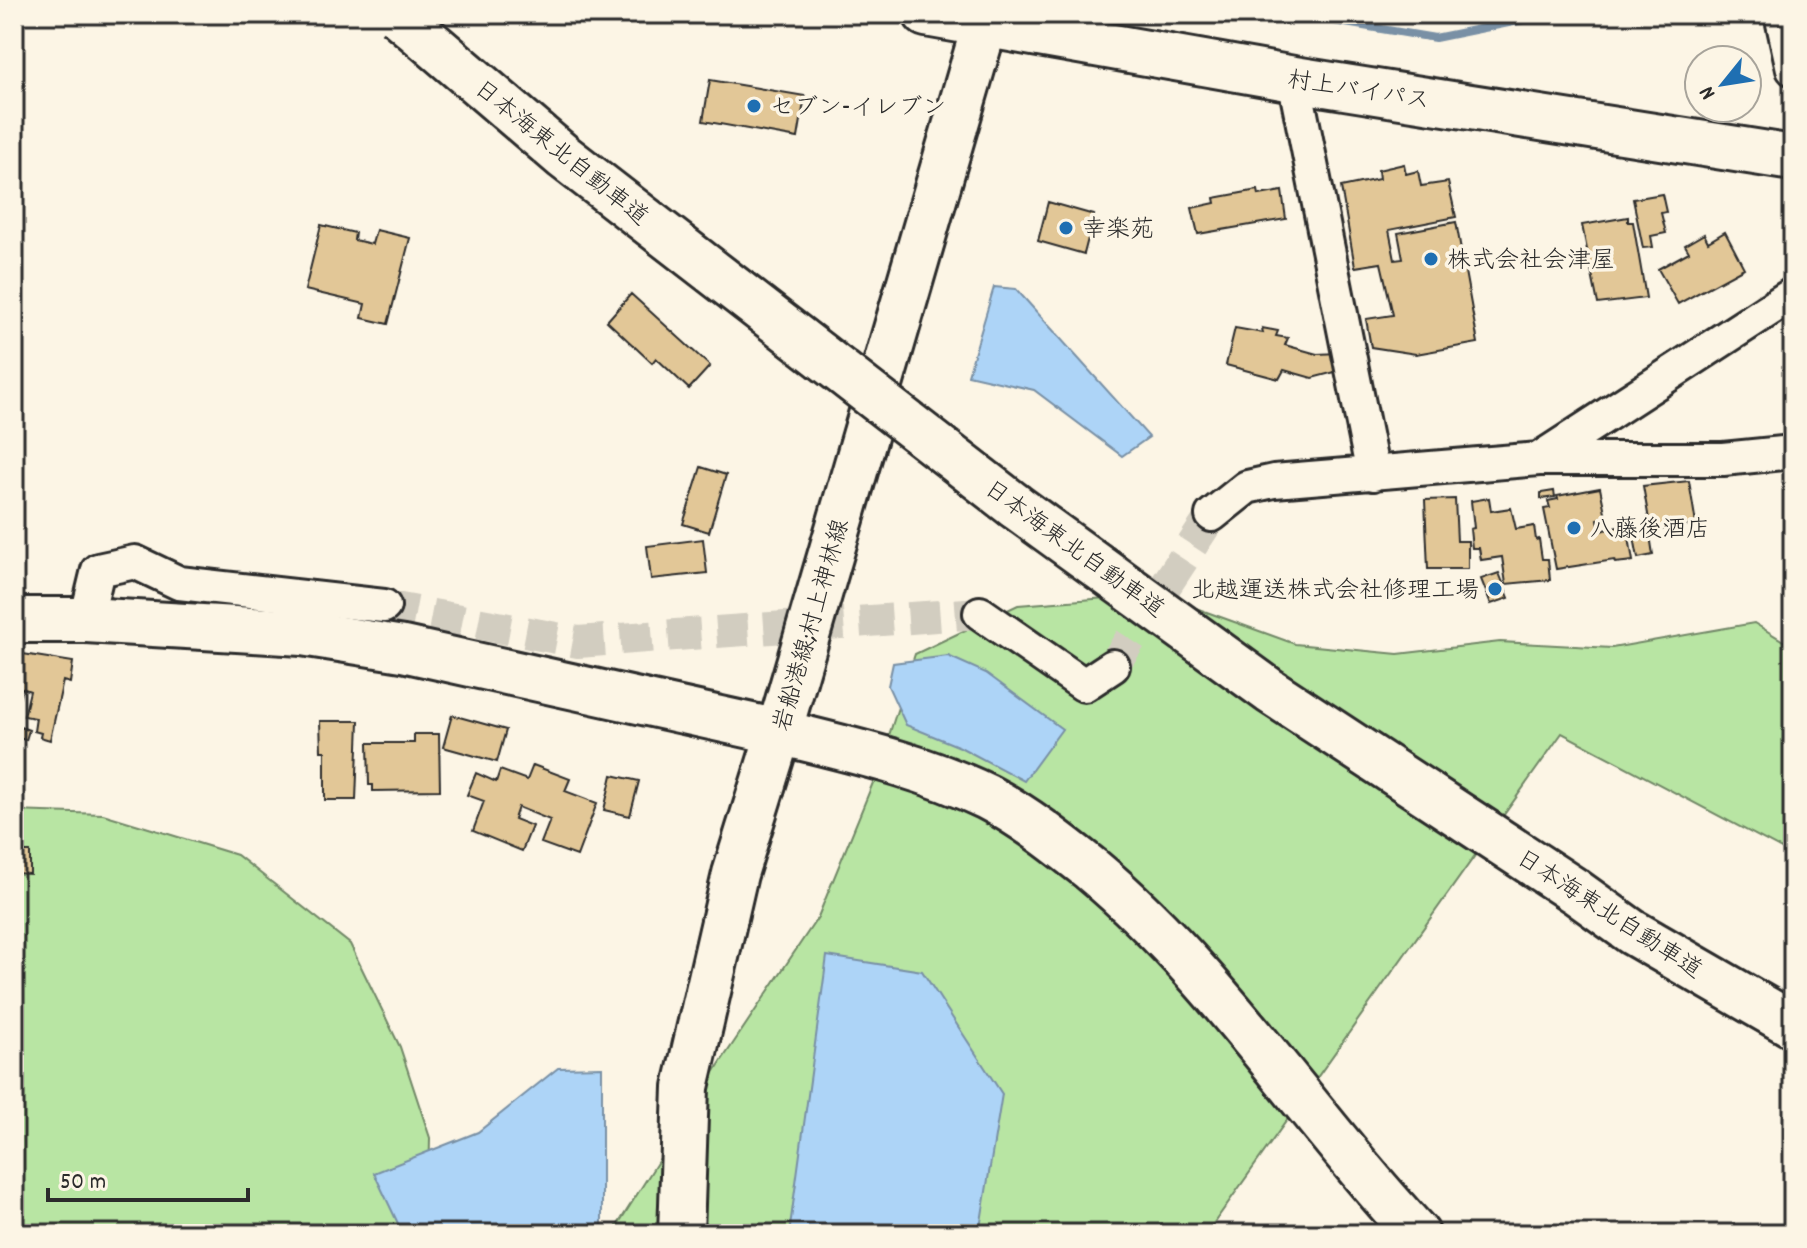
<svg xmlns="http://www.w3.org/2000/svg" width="1807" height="1248" viewBox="0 0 1807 1248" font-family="Dekko,'Klee One',sans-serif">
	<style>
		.green { fill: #b8e5a3; stroke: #728867; stroke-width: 2 }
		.water { fill: #add4f7; stroke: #7990a5; stroke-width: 2 }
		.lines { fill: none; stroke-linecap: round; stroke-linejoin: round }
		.stream { stroke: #7990a5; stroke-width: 8 }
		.building { fill: #e2c797; stroke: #2b2b2b; stroke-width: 2 }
		.street-tunnel { stroke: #d2cdc0; stroke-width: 32; stroke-dasharray: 32 16; stroke-linecap: butt }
		.street-casing { stroke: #2b2b2b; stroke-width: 38 }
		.secondary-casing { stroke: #2b2b2b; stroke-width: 50 }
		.highway-casing { stroke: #2b2b2b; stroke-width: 50 }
		.street { stroke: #fcf5e5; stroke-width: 32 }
		.secondary { stroke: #fcf5e5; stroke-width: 44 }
		.highway { stroke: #fcf5e5; stroke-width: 44 }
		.highway-bridge-casing { stroke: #2b2b2b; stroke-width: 50; stroke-linecap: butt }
		.highway-bridge { stroke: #fcf5e5; stroke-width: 44 }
		.poi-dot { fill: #1f6fb2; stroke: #fcf5e5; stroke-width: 3 }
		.labels { text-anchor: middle; stroke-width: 7; stroke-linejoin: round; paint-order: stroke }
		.street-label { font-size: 24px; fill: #2b2b2b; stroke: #fcf5e5 }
		.poi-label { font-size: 24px; fill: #2b2b2b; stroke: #fcf5e5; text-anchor: start }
	</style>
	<rect width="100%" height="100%" fill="#fcf5e5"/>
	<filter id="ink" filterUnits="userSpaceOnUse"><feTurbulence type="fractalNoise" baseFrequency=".0125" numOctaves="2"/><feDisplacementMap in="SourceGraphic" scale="16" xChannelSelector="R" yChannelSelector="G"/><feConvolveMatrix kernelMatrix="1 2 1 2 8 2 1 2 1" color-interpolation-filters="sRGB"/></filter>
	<g filter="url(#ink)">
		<path class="green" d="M 1157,594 L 1295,644 L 1398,654 L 1500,642 L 1612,648 L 1754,623 L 1793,647 L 1793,855 L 1562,733 L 1206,1234 L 612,1234 L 722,1060 L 818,917 L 877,773 L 915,654 L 1018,605 Z
			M 14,811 L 103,814 L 237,855 L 350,944 L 400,1047 L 430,1138 L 428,1234 L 14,1234 Z"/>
		<path class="water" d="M 994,287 L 1016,289 L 1149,437 L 1122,456 L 1034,390 L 968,375 Z
			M 948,656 L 986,673 L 1062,729 L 1024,781 L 960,747 L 906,725 L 888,686 L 893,663 Z
			M 827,956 L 922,971 L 1002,1094 L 979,1234 L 789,1234 Z
			M 602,1067 L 602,1234 L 403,1234 L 374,1173 L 478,1132 L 558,1068 Z"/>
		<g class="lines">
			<path class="stream" d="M 1292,14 L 1435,38 L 1553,14"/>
		</g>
		<path class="building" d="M 710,80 L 805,96 L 798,138 L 703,121 Z
			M 1404,164 L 1406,174 L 1418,171 L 1421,186 L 1448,182 L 1456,217 L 1389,230 L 1395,260 L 1403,259 L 1398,233 L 1456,222 L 1478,343 L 1416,354 L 1371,347 L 1366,319 L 1393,315 L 1381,263 L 1355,267 L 1341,187 L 1379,179 L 1378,170 Z
			M 1258,190 L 1259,195 L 1282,191 L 1286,219 L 1198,234 L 1192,208 L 1215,203 L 1214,198 Z
			M 1662,194 L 1666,212 L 1661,213 L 1666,233 L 1651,236 L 1653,247 L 1643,248 L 1633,199 Z
			M 1048,202 L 1094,215 L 1084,254 L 1038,241 Z
			M 1628,217 L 1628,222 L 1633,222 L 1646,298 L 1598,304 L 1582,225 Z
			M 321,225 L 355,233 L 354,240 L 372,244 L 376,230 L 410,238 L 388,324 L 362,318 L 365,304 L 305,290 Z
			M 1725,232 L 1744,268 L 1678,304 L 1658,269 L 1689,252 L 1685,245 L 1704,234 L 1708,242 Z
			M 631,294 L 710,366 L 689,389 L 656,358 L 652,363 L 607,321 Z
			M 1235,328 L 1263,333 L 1262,328 L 1278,331 L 1276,336 L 1288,338 L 1285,345 L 1317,354 L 1338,353 L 1335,372 L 1312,378 L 1284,370 L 1279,379 L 1226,365 Z
			M 701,467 L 726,475 L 709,532 L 683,524 Z
			M 1689,481 L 1696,524 L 1651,531 L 1643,486 Z
			M 1600,488 L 1606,517 L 1598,519 L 1600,531 L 1627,525 L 1633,561 L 1615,563 L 1614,560 L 1556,569 L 1544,509 L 1550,508 L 1548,501 L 1558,499 L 1557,496 Z
			M 1554,491 L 1555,497 L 1541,499 L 1541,493 Z
			M 1489,498 L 1491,511 L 1511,508 L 1516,529 L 1534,526 L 1536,540 L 1539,539 L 1542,559 L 1548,559 L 1550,580 L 1506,584 L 1502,557 L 1481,560 L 1479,548 L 1472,548 L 1470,529 L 1474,528 L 1471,501 Z
			M 1455,499 L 1457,541 L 1468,541 L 1468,569 L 1428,569 L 1425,500 Z
			M 1650,535 L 1653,555 L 1638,558 L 1634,537 Z
			M 703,539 L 707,573 L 651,579 L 647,546 Z
			M 1499,573 L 1509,598 L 1491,604 L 1481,579 Z
			M 23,654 L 73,662 L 70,683 L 63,681 L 50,740 L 40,737 L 41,733 L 34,731 L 36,718 L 24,716 L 30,691 L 22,688 L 17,707 L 14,708 L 14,663 Z
			M 452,715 L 506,730 L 497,762 L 443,747 Z
			M 320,721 L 359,721 L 356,800 L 325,800 L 325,751 L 321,751 Z
			M 14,725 L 29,730 L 26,740 L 14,737 Z
			M 414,734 L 439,734 L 440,790 L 373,791 L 373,785 L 369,785 L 368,743 L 414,743 Z
			M 533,765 L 570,779 L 565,791 L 597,803 L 577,856 L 541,843 L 550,820 L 518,807 L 514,819 L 532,826 L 522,851 L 473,831 L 484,801 L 467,795 L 476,773 L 496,782 L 500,770 L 527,780 Z
			M 612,775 L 639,781 L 630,816 L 604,810 Z
			M 14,852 L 30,852 L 30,874 L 14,873 Z"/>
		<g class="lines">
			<path class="street-tunnel" d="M 384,606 L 578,642 L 980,613
				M 1113,666 L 1212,515"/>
			<g class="street-casing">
				<path id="street" d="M 1781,14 L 1793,69
					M 1294,79 L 1373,474
					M 1539,459 L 1793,294
					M 1212,515 L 1247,487 L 1274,481 L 1539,459 L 1723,459 L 1793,452
					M 980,613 L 1084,685 L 1113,666
					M 86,620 L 98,570 L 135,562 L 179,583 L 384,606"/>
			</g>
			<g class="secondary-casing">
				<path id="secondary" d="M 14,620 L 86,620 L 302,633 L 403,649 L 779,732
					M 681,1234 L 686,1087 L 735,874 L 779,732 L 985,24"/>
			</g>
			<g class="highway-casing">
				<path id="highway" d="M 926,14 L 1294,79 L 1793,158
					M 1015,506 L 1270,691 L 1575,891 L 1632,932 L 1793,1025
					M 779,732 C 850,750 921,765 987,797 C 1024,816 1058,843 1091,869 C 1217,974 1306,1115 1417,1234"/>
			</g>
			<use href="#street" class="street"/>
			<use href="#secondary" class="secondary"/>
			<use href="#highway" class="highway"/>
			<g class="highway-bridge-casing">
				<path id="highway-bridge" d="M 397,14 L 564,157 L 1015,506"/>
			</g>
			<use href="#highway-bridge" class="highway-bridge"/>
		</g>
	</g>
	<g class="poi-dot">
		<circle cx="754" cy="106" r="8"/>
		<circle cx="1066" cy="228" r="8"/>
		<circle cx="1431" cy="259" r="8"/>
		<circle cx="1574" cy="528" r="8"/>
		<circle cx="1495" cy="589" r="8"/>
	</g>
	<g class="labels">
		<g class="street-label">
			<text transform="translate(1359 89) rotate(9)" y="8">村上バイパス</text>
			<text transform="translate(562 152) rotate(39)" y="8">日本海東北自動車道</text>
			<text transform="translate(1075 548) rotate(36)" y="8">日本海東北自動車道</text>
			<text transform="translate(810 625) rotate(-74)" y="8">岩船港線;村上神林線</text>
			<text transform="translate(1610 913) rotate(33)" y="8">日本海東北自動車道</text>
		</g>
		<g class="poi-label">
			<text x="770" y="114">セブン-イレブン</text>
			<text x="1082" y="236">幸楽苑</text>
			<text x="1447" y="267">株式会社会津屋</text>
			<text x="1590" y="536">八藤後酒店</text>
			<text x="1479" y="597" text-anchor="end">北越運送株式会社修理工場</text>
		</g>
	</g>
	<rect width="1807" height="1248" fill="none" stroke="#fcf5e5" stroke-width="48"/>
	<rect x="24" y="24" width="1759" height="1200" fill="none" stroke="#2b2b2b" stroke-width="3" filter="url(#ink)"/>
	<g transform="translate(1723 84) rotate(240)"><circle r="38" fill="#fcf5e5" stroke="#a8a49b" stroke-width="2"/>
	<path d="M0-6L14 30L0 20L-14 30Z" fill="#1f6fb2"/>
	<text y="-12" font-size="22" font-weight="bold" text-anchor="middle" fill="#2b2b2b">N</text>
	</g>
	<path d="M48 1188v12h200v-12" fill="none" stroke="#2b2b2b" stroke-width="4"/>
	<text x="60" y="1188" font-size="24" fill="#2b2b2b" stroke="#fcf5e5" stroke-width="6" paint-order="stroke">50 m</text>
</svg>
